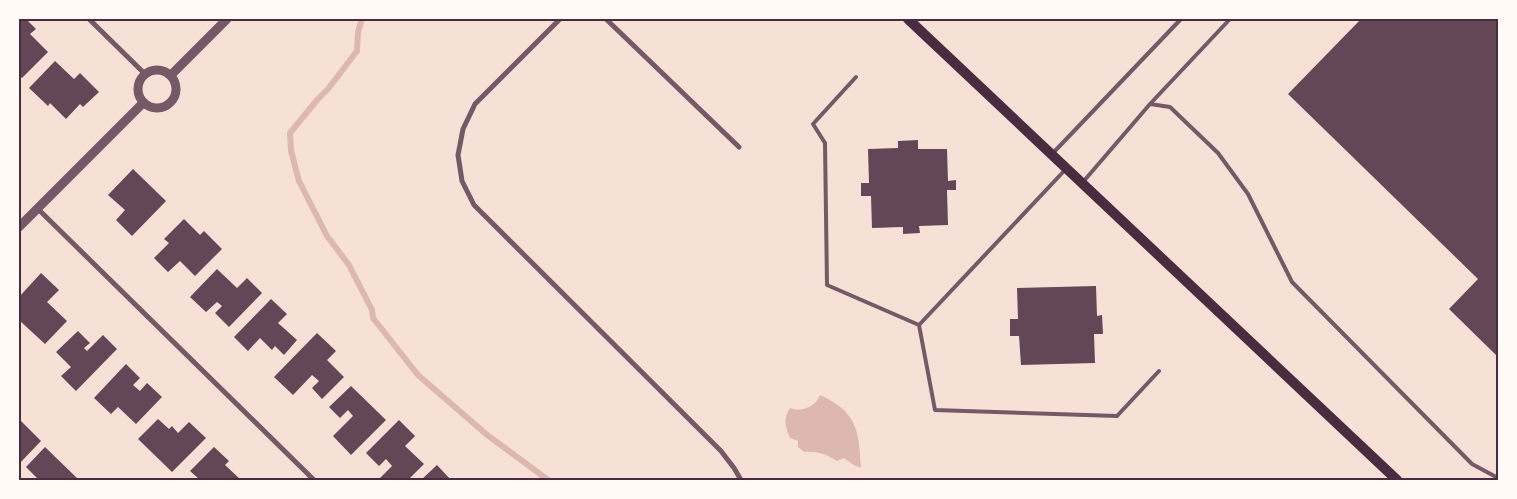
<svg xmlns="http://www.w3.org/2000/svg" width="1517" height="499" viewBox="0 0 1517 499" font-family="'Roboto Condensed',sans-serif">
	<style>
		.water { fill: #dcb8b0 }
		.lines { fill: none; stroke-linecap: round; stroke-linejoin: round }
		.stream { stroke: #dcb8b0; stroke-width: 6 }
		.building { fill: #644757 }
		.service { stroke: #755966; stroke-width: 4 }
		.minor { stroke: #755966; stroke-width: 5 }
		.tertiary { stroke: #755966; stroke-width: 9 }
		.secondary { stroke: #4a2c40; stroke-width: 10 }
		.neatline { fill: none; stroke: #4a2c40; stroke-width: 2 }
	</style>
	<rect width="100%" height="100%" fill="#f7e1d7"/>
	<path class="water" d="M 820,395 C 844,406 856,418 859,444 C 860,452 860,460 861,468 L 854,465 L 844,458 L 837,461 C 826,454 817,451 804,452 L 798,447 L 798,441 L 790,438 C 785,426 783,419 790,408 C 802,413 816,406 820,395 Z"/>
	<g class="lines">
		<path class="stream" d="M 362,19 L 358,32 L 357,51 L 328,89 L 317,100 L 290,133 L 291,151 L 299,181 L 327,236 L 349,265 L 372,310 L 373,318 L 418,375 L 486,434 L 548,480"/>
	</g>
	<path class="building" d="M 19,19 L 26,19 L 36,29 L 30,34 L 48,52 L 22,78 L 19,75 Z
		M 1361,19 L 1498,19 L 1498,357 L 1449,309 L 1478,279 L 1288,94 Z
		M 55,61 L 74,79 L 80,73 L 99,92 L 83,107 L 80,104 L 66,119 L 50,103 L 48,106 L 29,88 Z
		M 918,140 L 918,149 L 947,149 L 948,181 L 956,180 L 956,190 L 947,190 L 948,225 L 919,226 L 920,233 L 903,234 L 903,227 L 872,228 L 871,196 L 861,196 L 861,183 L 869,183 L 868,149 L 898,148 L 898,141 Z
		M 133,169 L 166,201 L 132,236 L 116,220 L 125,210 L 108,195 Z
		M 184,219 L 200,235 L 204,231 L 222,249 L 195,276 L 180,261 L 168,272 L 154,258 L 169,243 L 164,239 Z
		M 217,269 L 237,288 L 247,278 L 262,293 L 229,327 L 215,313 L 222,306 L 217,302 L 206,312 L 190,297 Z
		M 41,273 L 59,290 L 47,302 L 67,321 L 45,344 L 19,320 L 19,297 Z
		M 1096,286 L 1097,316 L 1102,315 L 1103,334 L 1094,334 L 1095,363 L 1021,365 L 1019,336 L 1010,336 L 1010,319 L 1018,319 L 1017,288 Z
		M 271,299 L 287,314 L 278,323 L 297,340 L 284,355 L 275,346 L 272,350 L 260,338 L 248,351 L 234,337 Z
		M 78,331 L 90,343 L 84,348 L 87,351 L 103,335 L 117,349 L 76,391 L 61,376 L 71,367 L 56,352 Z
		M 317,333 L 336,351 L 327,360 L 344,377 L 322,399 L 312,388 L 319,381 L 312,375 L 293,395 L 274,377 Z
		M 126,364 L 140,378 L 133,385 L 140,391 L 147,383 L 162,397 L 136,424 L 118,407 L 111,414 L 94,398 Z
		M 351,386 L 386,420 L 351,455 L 333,436 L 353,416 L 348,410 L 340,418 L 329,407 Z
		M 19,419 L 41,441 L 19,464 Z
		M 158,419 L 169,429 L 172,426 L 178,433 L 189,422 L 206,438 L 172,472 L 138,439 Z
		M 399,420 L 415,436 L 405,446 L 424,464 L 408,480 L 380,480 L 379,479 L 392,466 L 386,459 L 379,466 L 366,453 Z
		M 45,447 L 79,480 L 36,480 L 38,479 L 26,467 Z
		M 214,447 L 229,461 L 225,465 L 241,480 L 200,480 L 190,471 Z
		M 437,465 L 451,480 L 421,480 Z"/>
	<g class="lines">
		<path class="service" d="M 856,77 L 813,124 L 825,143 L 827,285 L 919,325 L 1065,170
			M 1150,104 L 1230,19
			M 1053,153 L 1181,19
			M 1083,182 L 1150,104 L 1170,107 L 1218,153 L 1248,194 L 1292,282 L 1472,464 L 1498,478
			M 919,325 L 935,410 L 1117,416 L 1159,371"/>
		<path class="minor" d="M 89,19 L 145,74
			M 560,19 L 475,104 L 463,129 L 458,155 L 462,181 L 474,205 L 721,451 L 734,468 L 741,480
			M 606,19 L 739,147
			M 37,208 L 314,480"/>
		<path class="tertiary" d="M138 89a19 19 0 1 1 38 0a19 19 0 1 1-38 0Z
			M 171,75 L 227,19
			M 19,227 L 143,103"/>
		<path class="secondary" d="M 908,19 L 1397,480"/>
	</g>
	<rect width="1517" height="499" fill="none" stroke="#fffaf5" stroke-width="40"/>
	<rect x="20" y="20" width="1477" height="459" class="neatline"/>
</svg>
